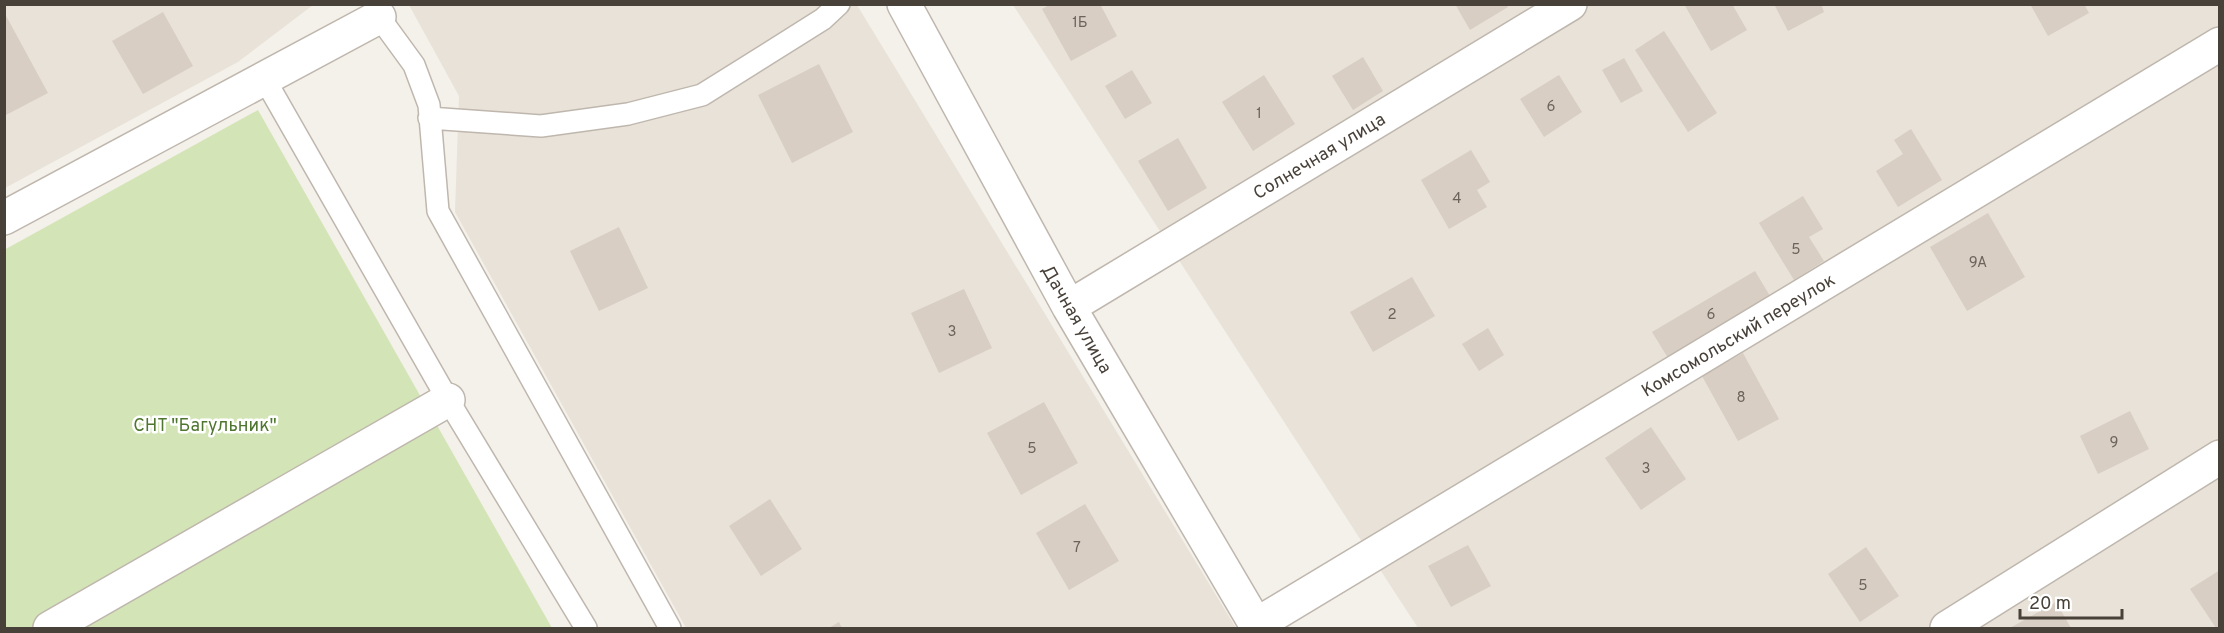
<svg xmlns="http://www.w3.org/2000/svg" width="2224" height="633" viewBox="0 0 2224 633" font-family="Overpass,sans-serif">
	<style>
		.residential { fill: #e8e2d9 }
		.green { fill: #d3e5b6 }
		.building { fill: #d8cec3 }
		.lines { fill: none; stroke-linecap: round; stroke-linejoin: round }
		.lane-casing { stroke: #bfb7ad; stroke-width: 24 }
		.street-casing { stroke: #bfb7ad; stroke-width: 36 }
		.lane { stroke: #fff; stroke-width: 21 }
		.street { stroke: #fff; stroke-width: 33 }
		.labels { text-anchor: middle; stroke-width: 5; stroke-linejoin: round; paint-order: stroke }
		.number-label { font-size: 15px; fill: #6c645c }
		.street-label { font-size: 18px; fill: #484139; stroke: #fff }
		.park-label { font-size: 18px; fill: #4f762f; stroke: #fff }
	</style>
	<rect width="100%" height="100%" fill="#f4f0ea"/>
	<path class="residential" d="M 5,5 L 313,5 L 238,62 L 5,188 Z
		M 409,5 L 857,5 L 1236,628 L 686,628 L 455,212 L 459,96 Z
		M 1013,5 L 2219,5 L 2219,628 L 1418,628 Z"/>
	<path class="green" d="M 258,110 L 552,628 L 5,628 L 4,250 Z"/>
	<path class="building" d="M 1051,4 L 1100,4 L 1117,36 L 1071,61 L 1042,9 Z
		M 1455,4 L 1507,4 L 1508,7 L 1470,30 Z
		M 1684,4 L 1732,4 L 1747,30 L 1711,51 Z
		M 1774,4 L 1821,4 L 1824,12 L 1788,31 Z
		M 2030,4 L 2084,4 L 2089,13 L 2048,36 Z
		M 4,12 L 48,93 L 4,116 Z
		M 163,12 L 193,66 L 143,94 L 112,41 Z
		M 1664,31 L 1717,113 L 1688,132 L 1635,50 Z
		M 1363,57 L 1383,91 L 1353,110 L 1332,76 Z
		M 1624,58 L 1643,91 L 1621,103 L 1602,70 Z
		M 819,64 L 853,132 L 792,163 L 758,95 Z
		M 1132,70 L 1152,103 L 1125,119 L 1105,86 Z
		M 1264,75 L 1295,124 L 1253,151 L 1222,102 Z
		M 1559,75 L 1582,112 L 1544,137 L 1520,99 Z
		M 1911,129 L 1942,180 L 1898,207 L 1876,171 L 1903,154 L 1894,140 Z
		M 1178,138 L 1207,188 L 1168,211 L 1138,161 Z
		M 1471,150 L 1490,182 L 1477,190 L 1487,207 L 1449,229 L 1421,180 Z
		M 1803,196 L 1823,229 L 1809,237 L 1824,261 L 1794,280 L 1759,223 Z
		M 1988,213 L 2025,277 L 1967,311 L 1930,247 Z
		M 619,227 L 648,288 L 599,311 L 570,251 Z
		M 1755,271 L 1770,296 L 1668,358 L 1652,332 Z
		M 1412,277 L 1435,316 L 1373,352 L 1350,312 Z
		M 964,289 L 992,348 L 939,373 L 911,313 Z
		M 1488,328 L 1504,355 L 1479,371 L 1462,344 Z
		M 1743,353 L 1779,419 L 1738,441 L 1702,376 Z
		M 1044,402 L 1078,463 L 1021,495 L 987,433 Z
		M 2130,411 L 2149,449 L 2098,474 L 2080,436 Z
		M 1651,427 L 1686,479 L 1641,510 L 1605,458 Z
		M 770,499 L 802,549 L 761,576 L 729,526 Z
		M 1085,504 L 1119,561 L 1069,590 L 1036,533 Z
		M 1468,545 L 1491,586 L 1451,607 L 1428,566 Z
		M 1866,547 L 1899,596 L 1860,622 L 1828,574 Z
		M 2220,570 L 2220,628 L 2216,628 L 2190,589 Z
		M 2056,602 L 2071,628 L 2010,628 Z
		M 839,622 L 842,628 L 829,628 Z"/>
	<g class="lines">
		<g class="lane-casing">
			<path id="lane" d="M 379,5 L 379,17 L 414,65 L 429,105 L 438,211 L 670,628
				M 264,78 L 448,400 L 586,628
				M 429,118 L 541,126 L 628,114 L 702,95 L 823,19 L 839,4"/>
		</g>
		<g class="street-casing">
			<path id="street" d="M 904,4 L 1069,307 L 1258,628
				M 4,218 L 379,17
				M 1069,307 L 1570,4
				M 1256,625 L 2220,44
				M 50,628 L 448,400
				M 1947,628 L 2220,457"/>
		</g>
		<use href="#lane" class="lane"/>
		<use href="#street" class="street"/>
	</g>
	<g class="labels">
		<g class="number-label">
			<text x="1080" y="27">1Б</text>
			<text x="1551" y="111">6</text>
			<text x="1259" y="118">1</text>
			<text x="1457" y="203">4</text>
			<text x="1796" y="254">5</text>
			<text x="1978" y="267">9А</text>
			<text x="1392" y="319">2</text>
			<text x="1711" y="319">6</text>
			<text x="952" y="336">3</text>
			<text x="1741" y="402">8</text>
			<text x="2114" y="447">9</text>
			<text x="1032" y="453">5</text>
			<text x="1646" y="473">3</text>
			<text x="1077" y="552">7</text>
			<text x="1863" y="590">5</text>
		</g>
		<g class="street-label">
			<text transform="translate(1319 156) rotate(-31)" y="6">Солнечная улица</text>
			<text transform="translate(1077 319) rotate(60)" y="6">Дачная улица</text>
			<text transform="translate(1738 335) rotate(-31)" y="6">Комсомольский переулок</text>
		</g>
		<g class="park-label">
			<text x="205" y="431">СНТ "Багульник"</text>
		</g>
	</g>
	<rect width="2224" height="633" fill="none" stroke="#484139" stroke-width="12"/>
	<path d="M2020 609v9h102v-9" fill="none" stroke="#484139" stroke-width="3"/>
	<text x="2029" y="609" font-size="18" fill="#484139" stroke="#ffffff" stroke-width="4.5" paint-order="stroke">20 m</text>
</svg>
